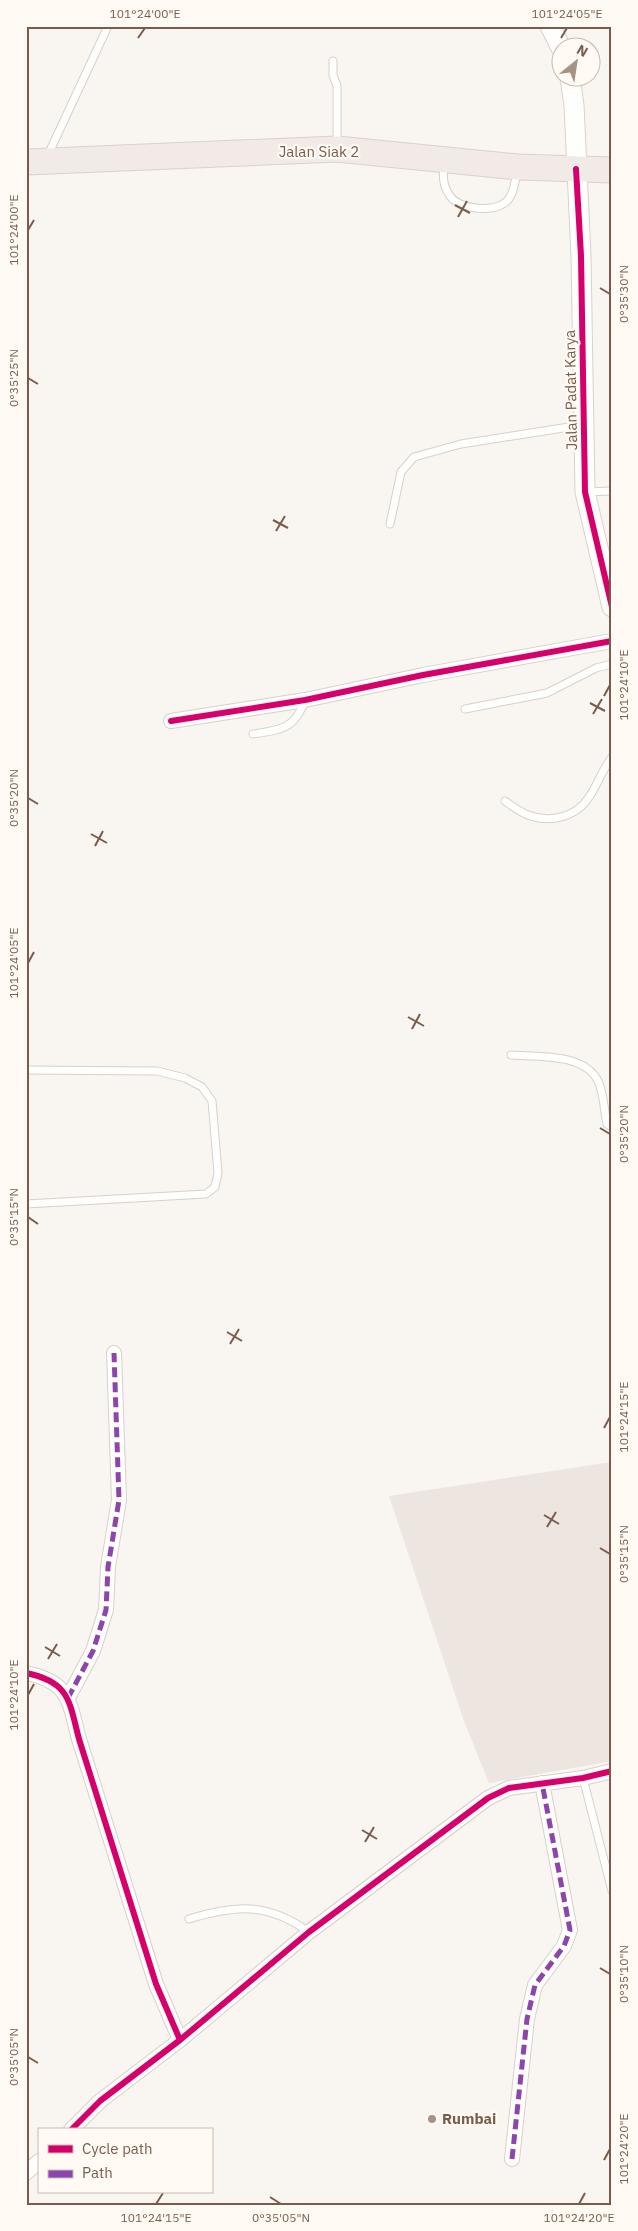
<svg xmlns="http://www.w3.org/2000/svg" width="638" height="2231" viewBox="0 0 638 2231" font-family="'IBM Plex Sans',sans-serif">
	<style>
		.industrial { fill: #ede5e0 }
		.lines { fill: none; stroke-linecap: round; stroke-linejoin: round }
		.lane-casing { stroke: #d7d1cb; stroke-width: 9 }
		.street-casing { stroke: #d7d1cb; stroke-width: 16 }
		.secondary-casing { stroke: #d9d2cb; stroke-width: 21 }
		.highway-casing { stroke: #dad1cc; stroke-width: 27 }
		.lane { stroke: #fefefd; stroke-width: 7 }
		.street { stroke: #fefefd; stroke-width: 14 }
		.secondary { stroke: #fefefd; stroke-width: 19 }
		.highway { stroke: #f2eae7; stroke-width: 25 }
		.quiet { stroke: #8e44ad; stroke-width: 5; stroke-dasharray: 10 5; stroke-linecap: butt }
		.cycleway-casing { stroke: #fffaf3; stroke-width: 9 }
		.cycleway { stroke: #d6006c; stroke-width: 6 }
		.ticks { fill: none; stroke: #7a5c4d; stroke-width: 2 }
		.poi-dot { fill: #a69286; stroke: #fffaf3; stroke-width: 2 }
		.labels { text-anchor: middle; stroke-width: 4.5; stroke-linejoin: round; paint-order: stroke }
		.street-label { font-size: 15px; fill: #7a5c4d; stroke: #fffaf3 }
		.poi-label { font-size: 15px; font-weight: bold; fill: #7a5c4d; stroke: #fffaf3; text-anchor: start }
		.neatline { fill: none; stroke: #7a5c4d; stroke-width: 2 }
		.ticks-label { font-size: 12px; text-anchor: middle; fill: #7a5c4d }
	</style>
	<rect width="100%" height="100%" fill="#f9f5f0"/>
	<path class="industrial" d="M 612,1462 L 612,1761 L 489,1783 L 464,1721 L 389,1496 Z"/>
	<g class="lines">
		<g class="lane-casing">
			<path id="lane" d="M 333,61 L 333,75 L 337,86 L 337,144
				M 47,157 L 108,26
				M 444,163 C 443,175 442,185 450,196 C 460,210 495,213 507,201 C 514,194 515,181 517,172
				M 586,492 L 612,491
				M 390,524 L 401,472 L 414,457 L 461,444 L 582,425
				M 465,709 L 547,693 L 596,668 L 612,664
				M 253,734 C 281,730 295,729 305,700
				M 505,801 C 512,806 520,812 528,815 C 549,823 576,818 589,797 C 598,784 602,770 612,757
				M 511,1055 C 538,1057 584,1053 598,1081 C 604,1093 604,1111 607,1124 L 612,1127
				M 26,1070 L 157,1071 L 185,1078 L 202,1087 L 212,1101 L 218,1173 L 215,1187 L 206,1194 L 26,1204
				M 583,1778 L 612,1891
				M 189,1919 C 236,1905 267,1902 309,1932"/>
		</g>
		<g class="street-casing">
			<path id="street" d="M 171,721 L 305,700 L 423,675 L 612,641
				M 26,1673 C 70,1682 69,1701 79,1739 L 156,1984 L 180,2040
				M 68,1698 L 93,1651 L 106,1610 L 108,1567 L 119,1500 L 114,1353
				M 71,2130 L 100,2101 L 180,2040 L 309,1932 L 488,1798 L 509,1788 L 583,1778 L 612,1771
				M 512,2159 L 527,2019 L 535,1985 L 564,1946 L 570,1930 L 542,1783
				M 26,2173 L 39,2161"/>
		</g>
		<g class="secondary-casing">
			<path id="secondary" d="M 550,26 L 561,48
				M 570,78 L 574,105 L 581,256 L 585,492 L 612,607"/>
		</g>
		<g class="highway-casing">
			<path id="highway" d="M 26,162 L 337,149 L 518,167 L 612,170"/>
		</g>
		<use href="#lane" class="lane"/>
		<use href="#street" class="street"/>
		<use href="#secondary" class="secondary"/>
		<use href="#highway" class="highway"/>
		<path class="quiet" d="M 68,1698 L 93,1651 L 106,1610 L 108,1567 L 119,1500 L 114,1353
			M 512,2159 L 527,2019 L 535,1985 L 564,1946 L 570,1930 L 542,1783"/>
		<g class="cycleway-casing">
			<path id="cycleway" d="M 576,169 L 581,256 L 585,492 L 612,607
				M 171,721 L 305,700 L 423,675 L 612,641
				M 26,1673 C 70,1682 69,1701 79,1739 L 156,1984 L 180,2040
				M 71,2130 L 100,2101 L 180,2040 L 309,1932 L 488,1798 L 509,1788 L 583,1778 L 612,1771"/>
		</g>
		<use href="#cycleway" class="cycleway"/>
	</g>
	<path class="ticks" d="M 138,38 L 145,28M 561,38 L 567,28M 455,205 L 470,213M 458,217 L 467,201M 28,230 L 34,220M 600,288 L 610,294M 28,378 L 38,384M 273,520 L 288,528M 276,531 L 285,516M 604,696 L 610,685M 590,703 L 605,711M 593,714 L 602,699M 28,798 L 38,804M 91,834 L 107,843M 95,846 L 103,831M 28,963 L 34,952M 408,1017 L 424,1026M 412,1029 L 420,1014M 600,1128 L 610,1134M 28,1217 L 38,1224M 227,1332 L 242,1341M 230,1344 L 239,1329M 604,1428 L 610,1417M 544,1515 L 559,1524M 547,1527 L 556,1512M 600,1548 L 610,1554M 45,1647 L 60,1656M 48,1659 L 57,1644M 28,1695 L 34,1684M 362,1830 L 377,1839M 365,1842 L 374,1827M 600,1968 L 610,1974M 28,2057 L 38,2063M 604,2160 L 610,2149M 270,2197 L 281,2204M 156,2204 L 163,2193M 579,2204 L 585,2193"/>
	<circle class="poi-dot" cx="432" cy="2119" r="5"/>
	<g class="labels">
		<g class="street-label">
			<text x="319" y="157">Jalan Siak 2</text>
			<text transform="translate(571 390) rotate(-91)" y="5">Jalan Padat Karya</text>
		</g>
		<g class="poi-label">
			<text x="442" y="2124">Rumbai</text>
		</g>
	</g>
	<rect width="638" height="2231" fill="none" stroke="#fffaf3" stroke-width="55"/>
	<rect x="38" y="2128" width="175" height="65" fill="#fffaf3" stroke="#cabbb1"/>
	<rect x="48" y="2145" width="25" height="8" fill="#d6006c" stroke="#cabbb1"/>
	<text x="82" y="2154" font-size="15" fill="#7a5c4d">Cycle path</text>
	<rect x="48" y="2170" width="25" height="8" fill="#8e44ad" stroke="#cabbb1"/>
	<text x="82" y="2178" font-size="15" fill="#7a5c4d">Path</text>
	<g transform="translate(576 62) rotate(30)"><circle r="24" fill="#fffaf3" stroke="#cabbb1"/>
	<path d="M0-4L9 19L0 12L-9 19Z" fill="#a69286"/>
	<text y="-8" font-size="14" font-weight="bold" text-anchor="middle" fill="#7a5c4d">N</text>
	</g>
	<rect x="28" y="28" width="582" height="2176" class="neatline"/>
	<g class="ticks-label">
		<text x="145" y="18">101°24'00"E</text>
		<text x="567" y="18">101°24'05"E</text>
		<text transform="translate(14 230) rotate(-90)" y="4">101°24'00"E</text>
		<text transform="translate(624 294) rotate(-90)" y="4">0°35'30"N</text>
		<text transform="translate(14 378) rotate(-90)" y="4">0°35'25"N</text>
		<text transform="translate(624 685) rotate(-90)" y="4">101°24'10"E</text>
		<text transform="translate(14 798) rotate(-90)" y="4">0°35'20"N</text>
		<text transform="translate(14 963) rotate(-90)" y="4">101°24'05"E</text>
		<text transform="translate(624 1134) rotate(-90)" y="4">0°35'20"N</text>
		<text transform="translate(14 1217) rotate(-90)" y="4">0°35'15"N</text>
		<text transform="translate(624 1417) rotate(-90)" y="4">101°24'15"E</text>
		<text transform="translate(624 1554) rotate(-90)" y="4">0°35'15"N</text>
		<text transform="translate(14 1695) rotate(-90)" y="4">101°24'10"E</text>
		<text transform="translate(624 1974) rotate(-90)" y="4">0°35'10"N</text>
		<text transform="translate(14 2057) rotate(-90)" y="4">0°35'05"N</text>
		<text transform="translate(624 2149) rotate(-90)" y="4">101°24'20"E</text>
		<text x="156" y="2222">101°24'15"E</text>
		<text x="281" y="2222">0°35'05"N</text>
		<text x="579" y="2222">101°24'20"E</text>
	</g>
</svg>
